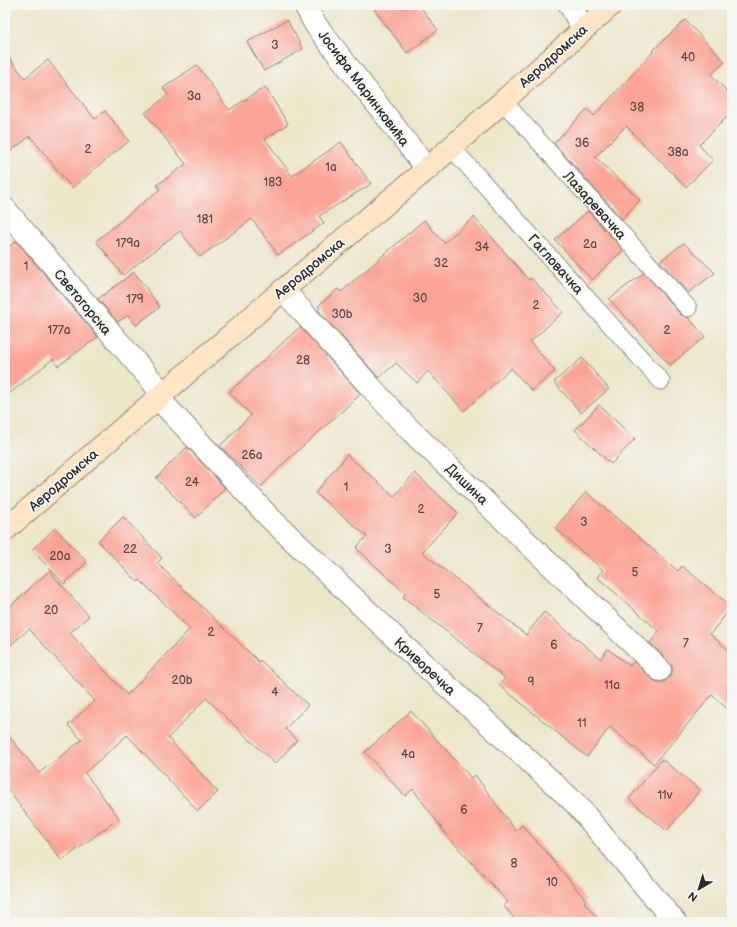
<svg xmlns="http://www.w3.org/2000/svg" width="737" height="927" viewBox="0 0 737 927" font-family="'Balsamiq Sans',sans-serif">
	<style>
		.building { fill: #fba496 }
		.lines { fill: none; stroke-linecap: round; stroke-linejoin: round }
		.lane-casing { stroke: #8c887b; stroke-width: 19 }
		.street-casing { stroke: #8c887b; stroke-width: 24 }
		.secondary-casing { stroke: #8c887b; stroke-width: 24 }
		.lane { stroke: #fff; stroke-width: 17 }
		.street { stroke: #fff; stroke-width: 22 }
		.secondary { stroke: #fde5c5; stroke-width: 22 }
		.labels { text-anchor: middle; stroke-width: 3.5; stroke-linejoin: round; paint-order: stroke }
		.number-label { font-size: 12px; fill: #5f4946 }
		.street-label { font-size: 14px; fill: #2b2b2b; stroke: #f6f6f2 }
	</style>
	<rect width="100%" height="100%" fill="#f6f6f2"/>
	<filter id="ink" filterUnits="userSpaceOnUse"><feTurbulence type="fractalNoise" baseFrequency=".025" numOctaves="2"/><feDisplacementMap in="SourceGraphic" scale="8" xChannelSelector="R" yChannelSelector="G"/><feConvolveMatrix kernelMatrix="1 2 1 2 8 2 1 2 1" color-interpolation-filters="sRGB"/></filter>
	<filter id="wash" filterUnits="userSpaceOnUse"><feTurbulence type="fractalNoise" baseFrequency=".012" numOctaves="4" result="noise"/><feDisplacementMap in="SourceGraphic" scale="16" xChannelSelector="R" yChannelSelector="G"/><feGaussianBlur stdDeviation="0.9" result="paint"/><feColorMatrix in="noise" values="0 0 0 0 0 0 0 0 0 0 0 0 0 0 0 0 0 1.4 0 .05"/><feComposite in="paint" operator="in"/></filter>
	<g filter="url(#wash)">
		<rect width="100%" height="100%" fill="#ece6cb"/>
		<g id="blocks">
			<path class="building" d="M 371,5 L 419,5 L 438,30 L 407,53 Z
				M 287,20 L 303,49 L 264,71 L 247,42 Z
				M 685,20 L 725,62 L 711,75 L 732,96 L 732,112 L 699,145 L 713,160 L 686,187 L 626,126 L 595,157 L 640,200 L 622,219 L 554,143 L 587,109 L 594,116 L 653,52 L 652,51 Z
				M 5,53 L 25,78 L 48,60 L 95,119 L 105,111 L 129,141 L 72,188 L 30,136 L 5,156 Z
				M 197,65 L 229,110 L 265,87 L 288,124 L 265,139 L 292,176 L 341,142 L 371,184 L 319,216 L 324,223 L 278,255 L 252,219 L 200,257 L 180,231 L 123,275 L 96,241 L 160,189 L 157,185 L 186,164 L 145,113 L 168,95 L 163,88 Z
				M 588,211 L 623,250 L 592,280 L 555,240 Z
				M 474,217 L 529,280 L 531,278 L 563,312 L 530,342 L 555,371 L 532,391 L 511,368 L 464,411 L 428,371 L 417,383 L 396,363 L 379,378 L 318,310 L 320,308 L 318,306 L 338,289 L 341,292 L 424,220 L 444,243 Z
				M 16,241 L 98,337 L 58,366 L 53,359 L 5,397 L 5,250 Z
				M 684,243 L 715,273 L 688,293 L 660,261 Z
				M 134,272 L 160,307 L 136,325 L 128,315 L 118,322 L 98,299 Z
				M 644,273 L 681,315 L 689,318 L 705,337 L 670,365 L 609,299 Z
				M 300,327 L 361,394 L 284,463 L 261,487 L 220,446 L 251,415 L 229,392 Z
				M 582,358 L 609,389 L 581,413 L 554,382 Z
				M 599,405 L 635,439 L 611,464 L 575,430 Z
				M 187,447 L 225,488 L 196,518 L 156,478 Z
				M 347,455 L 394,496 L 415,473 L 458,513 L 422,552 L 526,635 L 544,612 L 601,659 L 608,649 L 630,666 L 634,662 L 652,679 L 657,682 L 664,682 L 669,678 L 672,673 L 672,666 L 650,643 L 659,631 L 597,577 L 603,570 L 555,528 L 586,492 L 678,571 L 682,566 L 732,607 L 710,634 L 732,653 L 732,713 L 712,695 L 654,764 L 610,727 L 587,757 L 499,685 L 505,678 L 403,597 L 406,594 L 356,548 L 367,536 L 315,493 Z
				M 123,517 L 162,558 L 157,563 L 259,662 L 260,660 L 308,705 L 285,729 L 297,740 L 275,764 L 206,698 L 168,738 L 218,792 L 198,811 L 127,735 L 85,773 L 119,818 L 62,861 L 5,786 L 5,731 L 39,773 L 82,740 L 68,725 L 95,701 L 29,629 L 5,650 L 5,611 L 49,571 L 89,616 L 70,633 L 127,695 L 190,629 L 140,580 L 138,582 L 98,541 Z
				M 55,528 L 87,562 L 64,584 L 32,550 Z
				M 411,711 L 471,778 L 475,775 L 516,831 L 522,825 L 546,852 L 586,900 L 584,902 L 600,922 L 517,922 L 504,906 L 508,902 L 449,838 L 413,789 L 405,796 L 365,752 Z
				M 662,759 L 700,790 L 667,831 L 629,799 Z"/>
		</g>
	</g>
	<g filter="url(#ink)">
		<use href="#blocks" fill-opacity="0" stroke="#8c887b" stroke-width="1"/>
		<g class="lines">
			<g class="lane-casing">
				<path id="lane" d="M 503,101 L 688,308
					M 451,147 L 661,381"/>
			</g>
			<g class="street-casing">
				<path id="street" d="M 305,5 L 315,24 L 427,169
					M 570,5 L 583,29
					M 5,209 L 163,394
					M 283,290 L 406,426 L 660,670
					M 158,398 L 269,517 L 408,650 L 576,804 L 675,922"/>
			</g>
			<g class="secondary-casing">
				<path id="secondary" d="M 5,530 L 283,290 L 427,169 L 611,5"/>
			</g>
			<use href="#lane" class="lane"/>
			<use href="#street" class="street"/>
			<use href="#secondary" class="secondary"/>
		</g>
	</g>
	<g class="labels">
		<g class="number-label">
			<text x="275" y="49">3</text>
			<text x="688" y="61">40</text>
			<text x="194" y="100">3a</text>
			<text x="637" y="111">38</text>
			<text x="582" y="147">36</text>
			<text x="88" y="153">2</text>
			<text x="678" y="156">38a</text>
			<text x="331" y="171">1a</text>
			<text x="273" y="186">183</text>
			<text x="205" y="223">181</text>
			<text x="128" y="247">179a</text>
			<text x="590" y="248">2a</text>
			<text x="482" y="251">34</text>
			<text x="441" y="267">32</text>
			<text x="26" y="270">1</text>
			<text x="420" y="302">30</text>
			<text x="135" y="303">179</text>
			<text x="536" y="309">2</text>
			<text x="342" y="318">30b</text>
			<text x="59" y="334">177a</text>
			<text x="667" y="334">2</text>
			<text x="303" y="364">28</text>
			<text x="252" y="459">26a</text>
			<text x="192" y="486">24</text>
			<text x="346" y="491">1</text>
			<text x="421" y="513">2</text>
			<text x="584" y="526">3</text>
			<text x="130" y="553">22</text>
			<text x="388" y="553">3</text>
			<text x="60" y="560">20a</text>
			<text x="635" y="576">5</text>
			<text x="437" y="598">5</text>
			<text x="51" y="614">20</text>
			<text x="480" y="632">7</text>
			<text x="211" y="636">2</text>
			<text x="686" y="647">7</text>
			<text x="554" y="649">6</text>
			<text x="182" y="684">20b</text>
			<text x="531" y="686">9</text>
			<text x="612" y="689">11a</text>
			<text x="275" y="696">4</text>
			<text x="582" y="727">11</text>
			<text x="408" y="758">4a</text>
			<text x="665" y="799">11v</text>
			<text x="464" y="814">6</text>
			<text x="514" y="867">8</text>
			<text x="552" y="886">10</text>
		</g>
		<g class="street-label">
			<text transform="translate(553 56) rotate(-42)" y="5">Аеродромска</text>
			<text transform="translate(364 88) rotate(53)" y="5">Јосифа Маринковића</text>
			<text transform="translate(595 205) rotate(48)" y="5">Лазаревачка</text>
			<text transform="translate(556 264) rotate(48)" y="5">Гагловачка</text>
			<text transform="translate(309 268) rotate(-40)" y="5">Аеродромска</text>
			<text transform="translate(83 302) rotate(50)" y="5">Светогорска</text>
			<text transform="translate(63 480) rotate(-41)" y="5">Аеродромска</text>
			<text transform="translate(467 484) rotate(44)" y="5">Дишина</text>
			<text transform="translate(425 666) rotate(43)" y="5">Криворечка</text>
		</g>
	</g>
	<rect width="737" height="927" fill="none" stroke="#f6f6f2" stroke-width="20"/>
	<g transform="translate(699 889) rotate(218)" stroke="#f6f6f2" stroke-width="3" paint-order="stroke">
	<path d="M0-3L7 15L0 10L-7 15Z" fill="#2b2b2b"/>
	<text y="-6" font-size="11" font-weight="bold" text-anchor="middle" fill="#2b2b2b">N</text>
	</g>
</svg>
